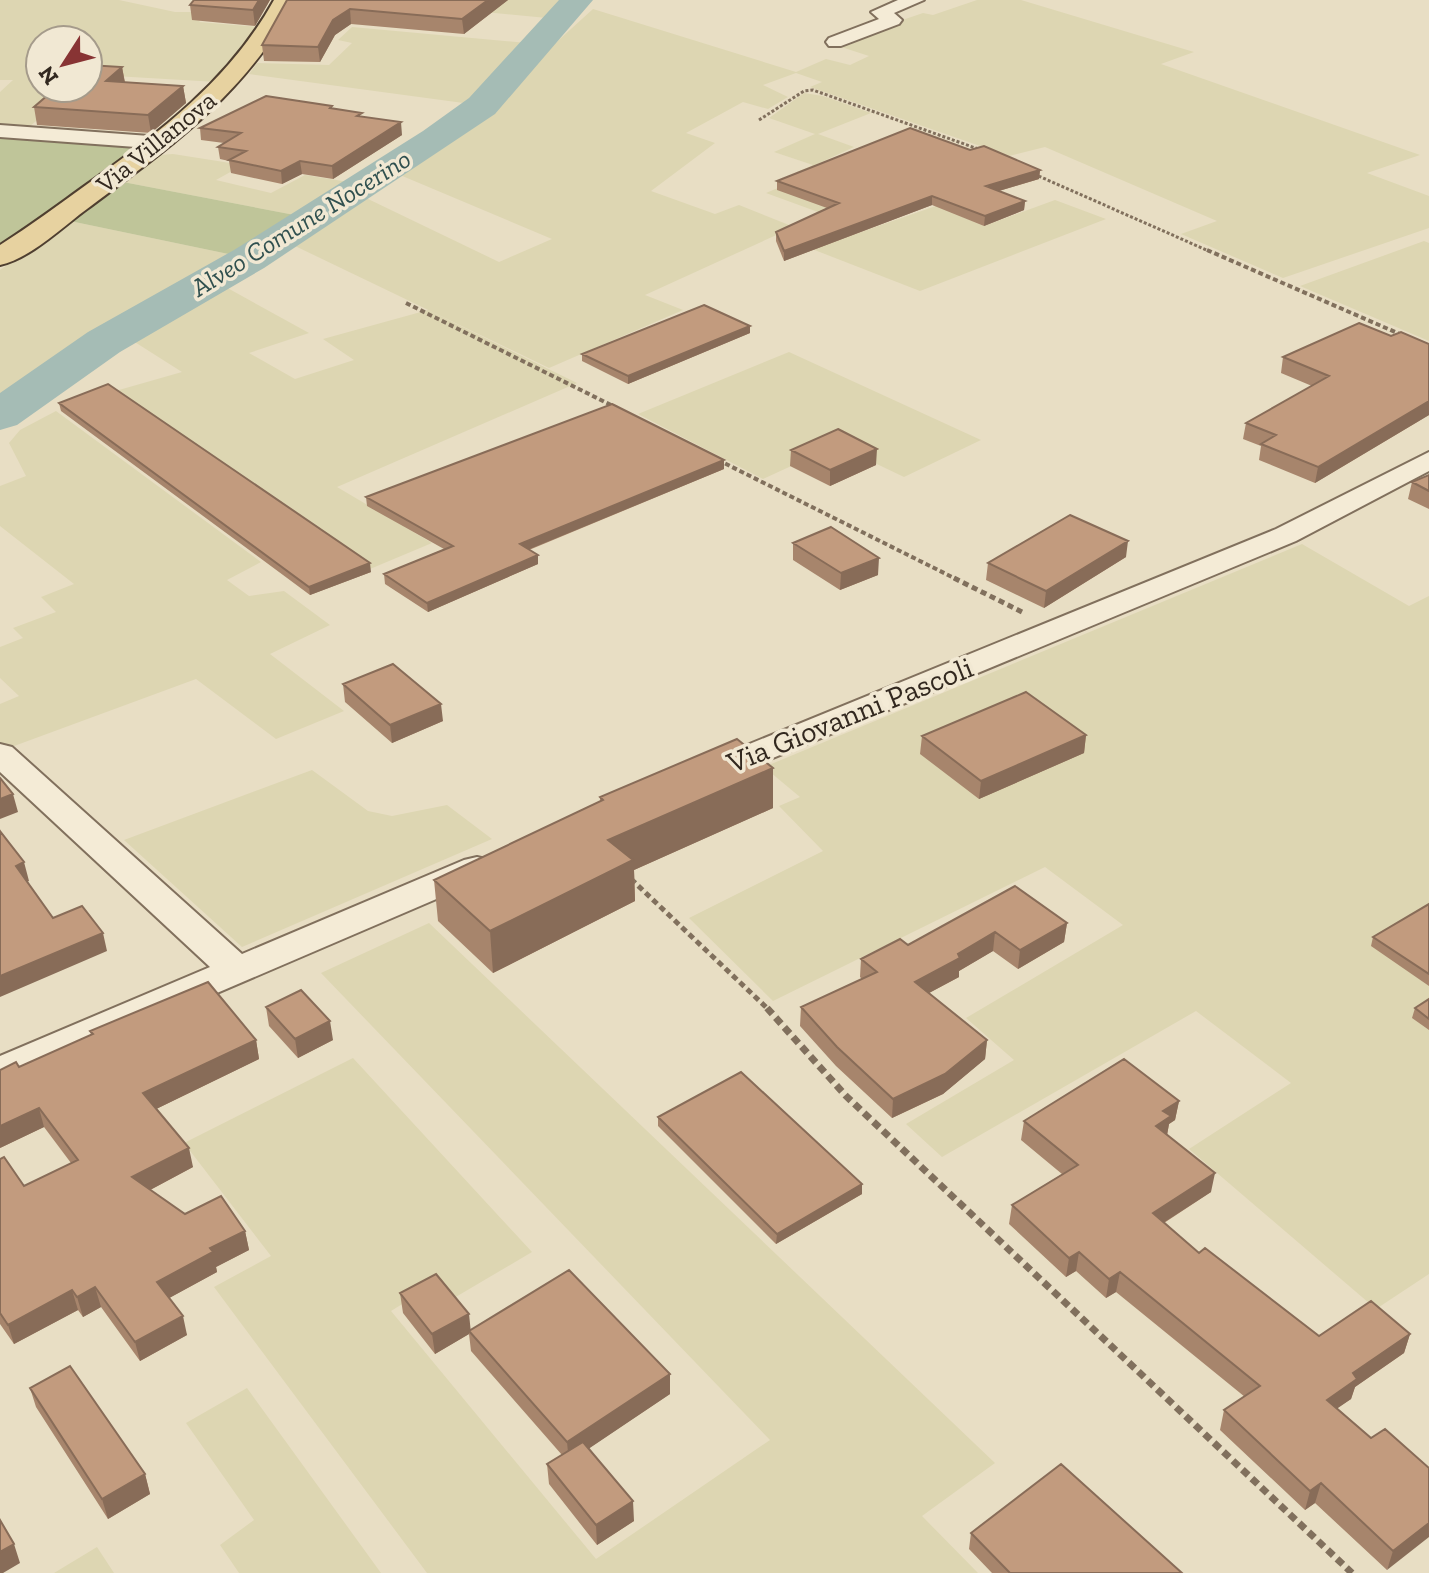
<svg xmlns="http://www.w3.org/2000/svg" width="1429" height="1573" viewBox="0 0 1429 1573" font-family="'Zilla Slab',serif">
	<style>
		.farmland { fill: #ddd6b2 }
		.green { fill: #bfc599 }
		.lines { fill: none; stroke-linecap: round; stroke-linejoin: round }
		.river { fill: #a5bcb5; fill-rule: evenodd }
		.minor-casing { stroke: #81705d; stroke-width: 4 }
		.major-casing { stroke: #4f3f30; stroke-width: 4 }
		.path-far3 { stroke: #81705d; stroke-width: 3; stroke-dasharray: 3 2; stroke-linecap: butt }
		.path-far2 { stroke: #81705d; stroke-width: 4; stroke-dasharray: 5 3; stroke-linecap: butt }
		.path-far1 { stroke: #81705d; stroke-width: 5; stroke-dasharray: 6 4; stroke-linecap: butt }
		.path { stroke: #81705d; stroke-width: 7; stroke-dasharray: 8 5; stroke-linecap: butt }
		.minor { fill: #f4ebd6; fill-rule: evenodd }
		.major { fill: #e7d2a0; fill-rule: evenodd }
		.wall { fill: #a7856c }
		.shaded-wall { fill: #886c58 }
		.building { fill: #c29b7e; stroke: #886c58; stroke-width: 2 }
		.labels { text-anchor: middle; stroke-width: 7; stroke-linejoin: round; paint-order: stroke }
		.far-street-label { font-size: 26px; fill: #32281f; stroke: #f1e8d3 }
		.far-water-label { font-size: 26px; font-style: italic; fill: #30504f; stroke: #f1e8d3 }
		.street-label { font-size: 30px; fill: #32281f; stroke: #f1e8d3 }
	</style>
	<rect width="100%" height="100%" fill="#e8dec4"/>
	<path class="farmland" d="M 0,0 L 119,0 L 175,12 L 209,12 L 199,22 L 260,27 L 217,82 L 114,76 L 88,78 L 88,40 L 40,40 L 40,88 L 76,88 L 24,131 L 0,128 L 0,92 L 13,80 L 0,80 Z
		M 361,0 L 561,0 L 547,18 Z
		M 977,0 L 1021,0 L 1194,52 L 1161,64 L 1420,155 L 1367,173 L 1429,196 L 1429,228 L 1283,278 L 1181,234 L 1217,221 L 1045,147 L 1009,156 L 810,87 L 822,82 L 796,73 L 763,85 L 788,97 L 768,109 L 743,102 L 686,133 L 715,143 L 651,191 L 715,214 L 739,205 L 794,227 L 645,295 L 683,310 L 549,368 L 293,245 L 366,198 L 499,262 L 552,239 L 400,175 L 514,88 L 550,48 L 593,9 L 796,72 L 826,59 L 850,65 L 869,56 L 832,44 L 923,13 L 933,15 Z
		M 352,27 L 527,43 L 501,75 L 471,104 L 249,74 L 257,63 L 329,65 L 352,43 L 338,40 Z
		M 804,93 L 823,96 L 871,113 L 818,134 L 854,147 L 815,165 L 884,190 L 829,216 L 766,193 L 806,176 L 797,172 L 813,165 L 774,152 L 815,134 L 769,118 Z
		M 173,154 L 243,165 L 216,180 L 271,193 L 305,175 L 355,183 L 305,217 L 123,182 L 160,155 Z
		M 979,191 L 960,216 L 984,226 L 1055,200 L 1106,219 L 920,291 L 812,249 Z
		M 70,221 L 238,256 L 101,335 L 0,403 L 0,270 Z
		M 1424,241 L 1429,243 L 1429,341 L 1300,286 Z
		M 222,285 L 309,333 L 249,353 L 295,379 L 354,360 L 323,339 L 428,310 L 577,383 L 337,487 L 432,543 L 370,569 L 112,392 L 182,372 L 130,339 Z
		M 789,352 L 981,440 L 904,477 L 837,445 L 763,479 L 638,414 Z
		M 56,411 L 261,562 L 227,580 L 249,596 L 284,591 L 330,625 L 270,654 L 344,711 L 276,739 L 196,679 L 6,749 L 0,743 L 0,704 L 19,696 L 0,678 L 0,647 L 23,638 L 13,628 L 56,612 L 41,597 L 74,584 L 0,526 L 0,486 L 26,476 L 9,443 L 20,430 Z
		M 1302,544 L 1409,606 L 1429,596 L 1429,1274 L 1376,1309 L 1189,1149 L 1291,1083 L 1196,1011 L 942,1157 L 906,1124 L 1014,1060 L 966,1018 L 1123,925 L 1045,867 L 773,1001 L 689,918 L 823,851 L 779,806 L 800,797 L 764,767 Z
		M 312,770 L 368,811 L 392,816 L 447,805 L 492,839 L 242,947 L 124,840 Z
		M 429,923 L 995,1463 L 922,1516 L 978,1573 L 427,1573 L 214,1287 L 271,1256 L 184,1143 L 353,1058 L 532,1252 L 454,1298 L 441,1280 L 391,1311 L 596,1559 L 770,1440 L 321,973 Z
		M 247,1388 L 381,1573 L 239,1573 L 220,1545 L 254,1520 L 186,1423 Z
		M 97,1547 L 114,1573 L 54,1573 Z"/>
	<path class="green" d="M 0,135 L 145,146 L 0,247 Z
		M 123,182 L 305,217 L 238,256 L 70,221 Z"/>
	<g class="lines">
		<path class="river" d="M 559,0 L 593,0 L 495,114 L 264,268 L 120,352 L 17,425 L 0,430 L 0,393 L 88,332 L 234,250 L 423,131 L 469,98 Z"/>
		<g class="minor-casing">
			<path id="minor" d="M 898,0 L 924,0 L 894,13 L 902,20 L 899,24 L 841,46 L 829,46 L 826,42 L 829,38 L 879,19 L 871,12 Z
				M 0,125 L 163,137 L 173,143 L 163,149 L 0,137 Z
				M 1429,452 L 1429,471 L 1296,541 L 727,777 L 715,780 L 703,777 L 698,770 L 703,763 L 1276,529 Z
				M 0,744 L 12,747 L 242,954 L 464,860 L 477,857 L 490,860 L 495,868 L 490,876 L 0,1086 L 0,1056 L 210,967 L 0,772 Z"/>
		</g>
		<g class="major-casing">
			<path id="major" d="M 274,0 L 296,0 C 244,96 171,146 87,209 C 61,228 31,258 0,265 L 0,245 C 30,226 58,205 86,185 C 160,132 229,81 274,0 Z"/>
		</g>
		<path class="path-far3" d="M 759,120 L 804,91 L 813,90 L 981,150
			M 1034,174 L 1211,252"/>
		<path class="path-far2" d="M 1207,250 L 1402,335
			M 406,303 L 617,408
			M 718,460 L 958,580"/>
		<path class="path-far1" d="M 954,578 L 1024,613
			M 631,879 L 769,1010"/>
		<path class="path" d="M 767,1008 L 846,1096 L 1352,1573"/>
		<use href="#minor" class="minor"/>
		<use href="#major" class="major"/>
	</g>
	<path class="wall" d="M 270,0 L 255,26 L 192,20 L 190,5 Z
		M 287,0 L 508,0 L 464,34 L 351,24 L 335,35 L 320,62 L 264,61 L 262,45 Z
		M 122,67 L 125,82 L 183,86 L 186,103 L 151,133 L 37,125 L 34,107 Z
		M 332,106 L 332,108 L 363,117 L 402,135 L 333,179 L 302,174 L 282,184 L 231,173 L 229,161 L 220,159 L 218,147 L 224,143 L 201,140 L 200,128 Z
		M 970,150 L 1040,170 L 1039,179 L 999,191 L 1025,201 L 1024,210 L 984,226 L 932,205 L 784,261 L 776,241 L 776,232 L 827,208 L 777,190 L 777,181 Z
		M 750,326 L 750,333 L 628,384 L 582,361 L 582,354 Z
		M 1391,336 L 1429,344 L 1429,415 L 1315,483 L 1259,460 L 1261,446 L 1243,439 L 1246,423 L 1312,386 L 1281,373 L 1283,357 Z
		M 59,403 L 371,572 L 310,595 L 61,411 Z
		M 791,450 L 876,465 L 830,486 L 790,466 Z
		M 724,469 L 529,550 L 538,564 L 428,612 L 385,584 L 384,574 L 444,549 L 367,506 L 366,497 Z
		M 1429,475 L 1429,509 L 1408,499 L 1412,482 Z
		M 793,543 L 878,575 L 840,590 L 793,560 Z
		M 1126,557 L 1044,608 L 986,580 L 988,563 Z
		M 343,684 L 443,721 L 392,743 L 345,702 Z
		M 1086,735 L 1084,753 L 979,799 L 920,754 L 922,736 Z
		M 773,768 L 773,808 L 634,870 L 635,901 L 493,973 L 438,921 L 434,880 L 600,801 L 600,797 Z
		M 1015,886 L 1067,923 L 1064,942 L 1018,969 L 993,951 L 959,971 L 959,977 L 929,993 L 987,1040 L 985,1059 L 943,1094 L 892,1118 L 836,1066 L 800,1026 L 801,1007 L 862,979 L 860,977 L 861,959 L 908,945 Z
		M 1429,904 L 1429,986 L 1371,946 L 1373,937 Z
		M 1429,999 L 1429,1030 L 1412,1018 L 1415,1008 Z
		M 266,1007 L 333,1040 L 298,1058 L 269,1026 Z
		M 90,1031 L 256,1040 L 259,1059 L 156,1109 L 193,1167 L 150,1190 L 185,1214 L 245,1231 L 249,1250 L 216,1267 L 217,1272 L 169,1298 L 187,1335 L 140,1361 L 101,1307 L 83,1317 L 78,1310 L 14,1344 L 0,1324 L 0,1159 L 24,1186 L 71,1163 L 44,1127 L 0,1148 L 19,1067 L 91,1035 Z
		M 1179,1101 L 1175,1120 L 1169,1124 L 1167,1135 L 1211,1192 L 1164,1223 L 1199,1253 L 1319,1336 L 1410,1334 L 1404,1353 L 1355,1387 L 1351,1399 L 1337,1408 L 1371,1438 L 1429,1468 L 1387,1570 L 1315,1503 L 1305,1510 L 1220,1430 L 1224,1410 L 1245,1397 L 1116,1292 L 1106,1298 L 1076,1271 L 1066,1277 L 1009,1224 L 1012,1205 L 1062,1174 L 1021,1140 L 1024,1121 Z
		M 658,1117 L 862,1184 L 862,1194 L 776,1244 L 658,1126 Z
		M 400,1293 L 470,1330 L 670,1374 L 670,1394 L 589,1448 L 634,1521 L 597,1545 L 549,1484 L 547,1464 L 562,1455 L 471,1351 L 469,1334 L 435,1354 L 403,1313 Z
		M 30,1388 L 145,1474 L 150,1494 L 108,1519 L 36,1407 Z
		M 971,1533 L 1182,1573 L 992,1573 L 969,1549 Z"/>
	<path class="shaded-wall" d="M 259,0 L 270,0 L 255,26 L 253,10 Z
		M 488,0 L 508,0 L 464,34 L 462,19 Z
		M 350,9 L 351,24 L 335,35 L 320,62 L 318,47 L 333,20 Z
		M 122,67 L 125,84 L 106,81 Z
		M 183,86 L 186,103 L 151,133 L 148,115 Z
		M 401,122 L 402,135 L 333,179 L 332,166 Z
		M 300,161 L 302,174 L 282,184 L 281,171 Z
		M 1040,170 L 1039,179 L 985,195 L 986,186 Z
		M 932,196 L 932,205 L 784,261 L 784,251 Z
		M 1025,201 L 1024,210 L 984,226 L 985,216 Z
		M 750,326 L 750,333 L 628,384 L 628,376 Z
		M 1429,401 L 1429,415 L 1315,483 L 1318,467 Z
		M 877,449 L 876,465 L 830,486 L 830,470 Z
		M 724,460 L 724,469 L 520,553 L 520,544 Z
		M 1128,541 L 1126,557 L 1044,608 L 1046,591 Z
		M 538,555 L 538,564 L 428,612 L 427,603 Z
		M 879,558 L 878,575 L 840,590 L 841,573 Z
		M 370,563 L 371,572 L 310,595 L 309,587 Z
		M 441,704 L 443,721 L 392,743 L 390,725 Z
		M 1086,735 L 1084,753 L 979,799 L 981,781 Z
		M 773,768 L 773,808 L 634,870 L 635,901 L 493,973 L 490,931 L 608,840 Z
		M 13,794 L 18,812 L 0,819 L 0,799 Z
		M 24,862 L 29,881 L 20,884 L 16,866 Z
		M 1067,923 L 1064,942 L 1018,969 L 1020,950 Z
		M 995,932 L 993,951 L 959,971 L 959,977 L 914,1001 L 915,982 L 958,954 Z
		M 103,933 L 107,951 L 0,997 L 0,976 Z
		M 330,1021 L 333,1040 L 298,1058 L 295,1039 Z
		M 256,1040 L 259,1059 L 148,1113 L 143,1093 Z
		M 987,1040 L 985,1059 L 943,1094 L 892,1118 L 893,1099 Z
		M 1179,1101 L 1175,1120 L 1169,1124 L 1167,1135 L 1156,1126 L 1163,1111 Z
		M 39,1108 L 44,1127 L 0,1148 L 0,1126 Z
		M 189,1148 L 193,1167 L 137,1197 L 132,1177 Z
		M 1215,1173 L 1211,1192 L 1149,1232 L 1153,1213 Z
		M 862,1184 L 862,1194 L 776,1244 L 777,1234 Z
		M 245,1231 L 249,1250 L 216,1267 L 217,1272 L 162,1302 L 157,1282 L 210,1248 Z
		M 1079,1252 L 1076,1271 L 1066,1277 L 1069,1258 Z
		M 1120,1272 L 1116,1292 L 1106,1298 L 1109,1279 Z
		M 95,1287 L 101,1307 L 83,1317 L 77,1297 Z
		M 72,1290 L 78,1310 L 14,1344 L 8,1325 Z
		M 469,1314 L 471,1333 L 469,1331 L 469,1334 L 435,1354 L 432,1334 Z
		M 183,1316 L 187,1335 L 140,1361 L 135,1342 Z
		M 1410,1334 L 1404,1353 L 1355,1387 L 1351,1399 L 1322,1419 L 1327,1400 L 1353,1373 Z
		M 670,1374 L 670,1394 L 569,1462 L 567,1442 Z
		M 145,1474 L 150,1494 L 108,1519 L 102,1499 Z
		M 1321,1483 L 1315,1503 L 1305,1510 L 1310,1491 Z
		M 633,1501 L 634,1521 L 597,1545 L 596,1525 Z
		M 1429,1523 L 1429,1537 L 1387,1570 L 1393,1551 Z
		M 14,1544 L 20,1563 L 3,1573 L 0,1573 L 0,1552 Z"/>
	<path class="building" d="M 194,0 L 259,0 L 253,10 L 190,5 Z
		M 287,0 L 488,0 L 462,19 L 350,9 L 333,20 L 318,47 L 262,45 Z
		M 88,65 L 122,67 L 106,81 L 183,86 L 148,115 L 34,107 L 56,88 L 88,88 Z
		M 266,96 L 332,106 L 330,108 L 362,113 L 357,116 L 401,122 L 332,166 L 300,161 L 281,171 L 229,160 L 246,151 L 218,147 L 241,133 L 200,128 Z
		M 910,128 L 970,150 L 984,146 L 1040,170 L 986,186 L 1025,201 L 985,216 L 932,196 L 784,251 L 776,232 L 839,203 L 777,181 Z
		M 704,305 L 750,326 L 628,376 L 582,354 Z
		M 1359,323 L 1391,336 L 1401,332 L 1429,344 L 1429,401 L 1318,467 L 1261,444 L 1276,435 L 1246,423 L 1329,376 L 1283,357 Z
		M 108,384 L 370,563 L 309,587 L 59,403 Z
		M 612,404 L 724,460 L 520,544 L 538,555 L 427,603 L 384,574 L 453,546 L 366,497 Z
		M 838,429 L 877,449 L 830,470 L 791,450 Z
		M 1429,475 L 1429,491 L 1412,482 Z
		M 1070,515 L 1128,541 L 1046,591 L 988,563 Z
		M 831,527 L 879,558 L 841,573 L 793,543 Z
		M 393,664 L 441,704 L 390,725 L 343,684 Z
		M 1026,692 L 1086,735 L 981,781 L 922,736 Z
		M 737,739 L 773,768 L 608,840 L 633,860 L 490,931 L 434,880 L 603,800 L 600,797 Z
		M 0,778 L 13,794 L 0,799 Z
		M 0,831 L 24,862 L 16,866 L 53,918 L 82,906 L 103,933 L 0,976 Z
		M 1015,886 L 1067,923 L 1020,950 L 995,932 L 958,954 L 960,958 L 915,982 L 987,1040 L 945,1074 L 893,1099 L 837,1047 L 801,1007 L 877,972 L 861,959 L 900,939 L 908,945 Z
		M 1429,904 L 1429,974 L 1373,937 Z
		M 208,982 L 256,1040 L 143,1093 L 189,1148 L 132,1177 L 185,1214 L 221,1196 L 245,1231 L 210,1248 L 213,1252 L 157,1282 L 183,1316 L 135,1342 L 95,1287 L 77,1297 L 72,1290 L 8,1325 L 0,1313 L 0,1159 L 4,1157 L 24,1186 L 78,1160 L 39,1108 L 0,1126 L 0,1070 L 16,1062 L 19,1067 L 93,1034 L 90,1031 Z
		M 301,990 L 330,1021 L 295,1039 L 266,1007 Z
		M 1429,999 L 1429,1019 L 1415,1008 Z
		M 1124,1059 L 1179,1101 L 1163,1111 L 1171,1116 L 1156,1126 L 1215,1173 L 1153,1213 L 1199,1253 L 1205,1248 L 1319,1336 L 1371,1301 L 1410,1334 L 1353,1373 L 1357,1379 L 1327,1400 L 1371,1438 L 1385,1429 L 1429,1468 L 1429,1523 L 1393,1551 L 1321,1483 L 1310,1491 L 1224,1410 L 1260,1386 L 1120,1272 L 1109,1279 L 1079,1252 L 1069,1258 L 1012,1205 L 1078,1165 L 1024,1121 Z
		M 741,1072 L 862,1184 L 777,1234 L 658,1117 Z
		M 569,1270 L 670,1374 L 567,1442 L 469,1331 Z
		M 436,1274 L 469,1314 L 432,1334 L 400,1293 Z
		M 70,1366 L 145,1474 L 102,1499 L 30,1388 Z
		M 583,1442 L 633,1501 L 596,1525 L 547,1464 Z
		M 1061,1464 L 1182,1573 L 1010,1573 L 971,1533 Z
		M 0,1520 L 14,1544 L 0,1552 Z"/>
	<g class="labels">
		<g class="far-street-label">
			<text transform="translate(156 142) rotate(-39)" y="9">Via Villanova</text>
		</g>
		<g class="far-water-label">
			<text transform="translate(301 223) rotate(-32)" y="9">Alveo Comune Nocerino</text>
		</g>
		<g class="street-label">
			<text transform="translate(850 715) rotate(-22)" y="10">Via Giovanni Pascoli</text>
		</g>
	</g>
	<g transform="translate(64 64) rotate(234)"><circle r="38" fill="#f1e8d3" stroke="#a59b8b" stroke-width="2"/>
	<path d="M0-6L14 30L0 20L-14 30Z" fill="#883434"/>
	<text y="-12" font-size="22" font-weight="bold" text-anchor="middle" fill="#32281f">N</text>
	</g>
</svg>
